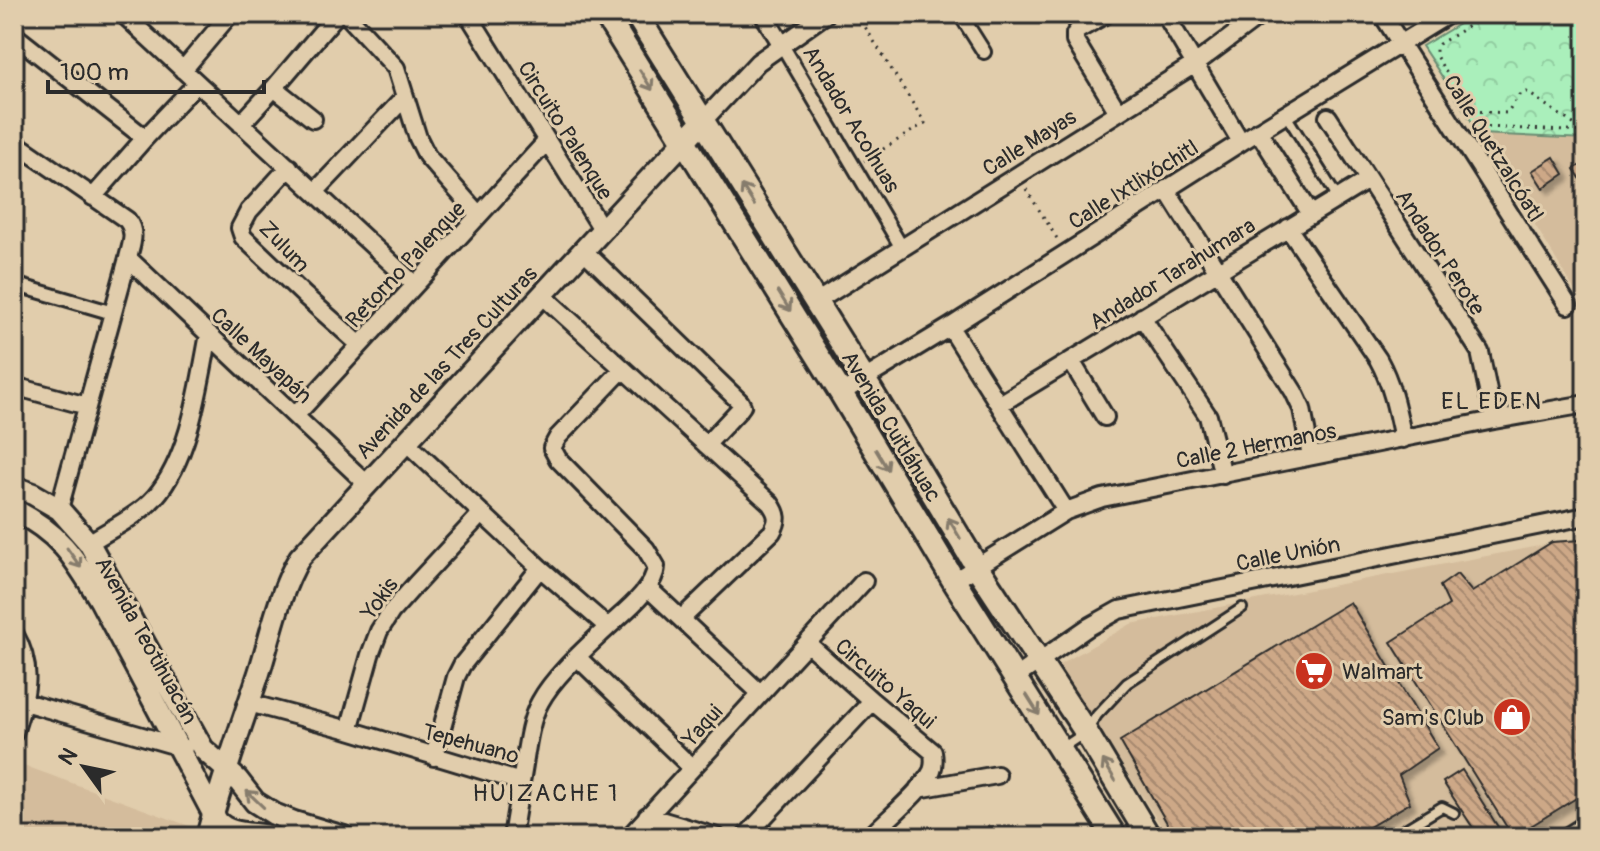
<svg xmlns="http://www.w3.org/2000/svg" width="1600" height="851" viewBox="0 0 1600 851" font-family="Pangolin,sans-serif">
	<style>
		.built { fill: #d4bc9c }
		.park { fill: url(#park-crowns); stroke: #6a8d73; stroke-width: 2 }
		.building { fill: url(#building-back-hatch); stroke: #2b2b2b; stroke-width: 2; filter: url(#shadow) }
		.lines { fill: none; stroke-linecap: round; stroke-linejoin: round }
		.service-casing { stroke: #2b2b2b; stroke-width: 14 }
		.pedestrian-casing { stroke: #2b2b2b; stroke-width: 18 }
		.minor-casing { stroke: #2b2b2b; stroke-width: 22 }
		.tertiary-casing { stroke: #2b2b2b; stroke-width: 26 }
		.secondary-casing { stroke: #2b2b2b; stroke-width: 28 }
		.path { stroke: #2b2b2b; stroke-width: 3; stroke-dasharray: 2 6; stroke-linecap: butt }
		.service { stroke: #e1cdac; stroke-width: 8 }
		.pedestrian { stroke: #e1cdac; stroke-width: 12 }
		.minor { stroke: #e1cdac; stroke-width: 16 }
		.tertiary { stroke: #e1cdac; stroke-width: 20 }
		.secondary { stroke: #e1cdac; stroke-width: 22 }
		.oneway { stroke: #867c6c }
		.labels { text-anchor: middle; stroke-width: 6; stroke-linejoin: round; paint-order: stroke }
		.street-label { font-size: 22px; fill: #2b2b2b; stroke: #e1cdac }
		.poi-label { font-size: 22px; fill: #2b2b2b; stroke: #e1cdac; text-anchor: start }
		.neighbourhood-label { font-size: 24px; letter-spacing: 2px; fill: #2b2b2b; stroke: #e1cdac }
	</style>
	<defs>
		<pattern id="park-crowns" width="20" height="18" patternUnits="userSpaceOnUse" patternTransform="scale(2)"><rect width="20" height="18" fill="#aaefbb"/><path d="M2 6a3 3 0 1 1 6 0M12 15a3 3 0 1 1 6 0" fill="none" stroke="#92cda1"/></pattern>
		<pattern id="building-back-hatch" width="6" height="6" patternUnits="userSpaceOnUse" patternTransform="scale(2)"><rect width="6" height="6" fill="#cda887"/><path d="M-1 5l2 2M0 0l6 6M5-1l2 2" fill="none" stroke="#a7896f"/></pattern>
		<filter id="shadow"><feDropShadow dx="5.5" dy="5.5" stdDeviation="2" flood-color="#0004"/></filter>
	</defs>
	<rect width="100%" height="100%" fill="#e1cdac"/>
	<filter id="ink" filterUnits="userSpaceOnUse"><feTurbulence type="fractalNoise" baseFrequency=".0125" numOctaves="2"/><feDisplacementMap in="SourceGraphic" scale="16" xChannelSelector="R" yChannelSelector="G"/><feConvolveMatrix kernelMatrix="1 2 1 2 8 2 1 2 1" color-interpolation-filters="sRGB"/></filter>
	<g filter="url(#ink)">
		<path class="built" d="M 1480,134 L 1586,139 L 1586,309 Z
			M 1586,537 L 1586,837 L 1168,837 L 1059,665 L 1131,624 Z
			M 20,764 L 192,827 L 189,837 L 14,837 L 14,782 Z"/>
		<path class="park" d="M 1476,14 L 1586,14 L 1586,139 L 1480,134 L 1422,46 Z"/>
		<path class="building" d="M 1554,157 L 1564,174 L 1543,188 L 1532,171 Z
			M 1586,162 L 1586,187 L 1574,169 Z
			M 1580,540 L 1585,571 L 1576,576 L 1586,595 L 1586,606 L 1578,610 L 1586,623 L 1586,792 L 1513,837 L 1391,642 L 1449,605 L 1440,586 L 1457,574 L 1472,592 L 1552,542 Z
			M 1350,602 L 1438,748 L 1399,775 L 1410,803 L 1352,837 L 1175,837 L 1120,741 Z
			M 1462,770 L 1498,827 L 1482,837 L 1479,837 L 1443,782 Z"/>
		<g class="lines">
			<g class="service-casing">
				<path id="service" d="M 1286,115 L 1338,198
					M 1062,748 L 1086,732 L 1097,715 L 1127,683 L 1242,608
					M 1392,837 L 1442,807 L 1454,813
					M 1559,837 L 1586,820"/>
			</g>
			<g class="pedestrian-casing">
				<path id="pedestrian" d="M 960,14 L 984,52
					M 782,45 L 902,248
					M 14,284 L 113,313"/>
			</g>
			<g class="minor-casing">
				<path id="minor" d="M 123,14 L 415,285
					M 346,14 L 396,68 L 418,138 L 427,156 L 479,215
					M 468,14 L 602,229
					M 763,14 L 782,45
					M 1106,14 L 1078,30 L 1075,34 L 1075,41 L 1118,112
					M 1165,14 L 1241,142
					M 1382,14 L 1568,305
					M 14,35 L 145,138
					M 183,70 L 230,14
					M 274,88 L 313,119
					M 1328,117 L 1480,352 L 1494,420
					M 702,122 L 758,62 L 826,14
					M 241,124 L 274,88 L 337,14
					M 1258,131 L 1311,214
					M 14,142 L 127,220 C 137,233 131,245 128,258 L 59,509
					M 289,167 L 249,211 L 240,228 L 243,237 L 305,296 L 360,345
					M 1166,189 L 1294,392 L 1302,409 L 1311,456
					M 315,192 L 405,97
					M 93,197 L 145,138 L 197,83
					M 1288,228 L 1378,359 C 1392,384 1397,410 1403,439
					M 583,250 L 740,402 L 742,406 L 739,410 L 706,445
					M 128,258 L 367,484
					M 541,294 L 770,503 C 778,514 779,520 772,532 L 681,619
					M 816,302 L 1195,64 L 1262,14
					M 1142,317 L 1208,416 L 1223,475
					M 950,327 L 1066,511
					M 1071,361 L 1105,417
					M 14,386 L 87,406
					M 841,393 L 950,327 L 1241,142 L 1449,14
					M 1000,404 L 1368,180
					M 295,416 L 547,141
					M 89,543 C 110,529 137,517 155,497 C 190,457 199,386 209,334
					M 954,581 L 1066,511 L 1102,498 L 1494,420 L 1586,404
					M 648,588 L 760,693
					M 608,627 C 624,612 655,589 656,566 L 646,549 L 558,459 L 552,448 L 558,437 L 623,369
					M 14,633 C 35,670 26,695 14,733
					M 807,643 L 872,701 L 933,752 C 934,759 934,766 932,771 C 923,790 885,821 870,837
					M 577,657 L 692,768
					M 1016,677 L 1087,628 L 1119,610 L 1586,516
					M 24,702 L 184,748
					M 249,703 L 349,730 L 521,782 C 526,758 528,723 540,702 C 554,676 586,648 608,627 L 540,568 L 406,442
					M 349,730 L 370,655 L 379,631 L 391,612 L 415,585 L 482,513
					M 434,757 L 456,677 L 462,665 L 540,568
					M 918,789 L 997,775
					M 647,816 L 717,837
					M 512,837 L 521,782
					M 629,837 L 864,581
					M 745,837 L 872,701"/>
			</g>
			<g class="tertiary-casing">
				<path id="tertiary" d="M 14,487 L 33,494 L 59,509 L 89,543 L 203,749 L 237,779 L 255,802 L 274,814 L 294,822 L 344,837
					M 14,510 C 60,533 74,557 100,600 L 217,821 C 231,836 253,832 272,837
					M 207,837 C 221,781 241,727 259,673 C 271,635 279,592 300,557 L 702,122"/>
			</g>
			<g class="secondary-casing">
				<path id="secondary" d="M 605,14 L 841,393 L 954,581 L 1115,837
					M 636,14 L 864,379 L 977,567 L 1086,732 L 1149,837"/>
			</g>
			<path class="path" d="M 857,14 L 925,123 L 864,161
				M 1058,14 L 1065,24
				M 1488,14 L 1439,44 L 1436,49 L 1436,56 L 1474,117 L 1480,124 L 1487,127 L 1586,132
				M 1472,111 L 1507,113 L 1519,95 L 1527,92 L 1585,132
				M 1026,189 L 1058,240"/>
			<use href="#service" class="service"/>
			<use href="#pedestrian" class="pedestrian"/>
			<use href="#minor" class="minor"/>
			<use href="#tertiary" class="tertiary"/>
			<use href="#secondary" class="secondary"/>
		</g>
		<defs><path id="oneway-shaft" d="M-6 0H5M1.5-3L5.5 0L1.5 3" fill="none" stroke-width="1.6" stroke-linecap="round" stroke-linejoin="round" transform="scale(2)"/></defs>
		<g class="oneway">
			<use href="#oneway-shaft" transform="translate(646 80) rotate(58)"/>
			<use href="#oneway-shaft" transform="translate(748 195) rotate(-122)"/>
			<use href="#oneway-shaft" transform="translate(784 301) rotate(58)"/>
			<use href="#oneway-shaft" transform="translate(882 460) rotate(59)"/>
			<use href="#oneway-shaft" transform="translate(954 528) rotate(-121)"/>
			<use href="#oneway-shaft" transform="translate(74 558) rotate(55)"/>
			<use href="#oneway-shaft" transform="translate(1033 705) rotate(58)"/>
			<use href="#oneway-shaft" transform="translate(1109 770) rotate(-121)"/>
			<use href="#oneway-shaft" transform="translate(255 799) rotate(-136)"/>
		</g>
	</g>
	<defs>
		<g id="supermarket-disc" transform="scale(2)"><circle r="9.5" fill="#c8321e" stroke="#e1cdac"/><path d="M-6-5.5h2.5l.6 2H6L4.5 2H-2.5L-4.4-4H-6ZM-1.5 3.2a1.3 1.3 0 1 0 .1 0ZM3 3.2a1.3 1.3 0 1 0 .1 0Z" fill="#fff"/></g>
		<g id="shop-disc" transform="scale(2)"><circle r="9.5" fill="#c8321e" stroke="#e1cdac"/><path d="M-5-2.5h2.3a2.7 3.5 0 0 1 5.4 0H5L5.5 6h-11ZM-1.5-2.5h3a1.5 2.3 0 0 0-3 0Z" fill="#fff"/></g>
	</defs>
	<g fill-rule="evenodd">
		<use href="#supermarket-disc" x="1314" y="671"/>
		<use href="#shop-disc" x="1512" y="717"/>
	</g>
	<g class="labels">
		<g class="street-label">
			<text transform="translate(852 119) rotate(59)" y="8">Andador Acolhuas</text>
			<text transform="translate(566 130) rotate(58)" y="8">Circuito Palenque</text>
			<text transform="translate(1029 142) rotate(-32)" y="8">Calle Mayas</text>
			<text transform="translate(1494 148) rotate(58)" y="8">Calle Quetzalcóatl</text>
			<text transform="translate(1133 184) rotate(-32)" y="8">Calle Ixtlixóchitl</text>
			<text transform="translate(285 246) rotate(46)" y="8">Zulum</text>
			<text transform="translate(1441 252) rotate(57)" y="8">Andador Perote</text>
			<text transform="translate(405 264) rotate(-47)" y="8">Retorno Palenque</text>
			<text transform="translate(1172 273) rotate(-32)" y="8">Andador Tarahumara</text>
			<text transform="translate(262 355) rotate(43)" y="8">Calle Mayapán</text>
			<text transform="translate(446 362) rotate(-47)" y="8">Avenida de las Tres Culturas</text>
			<text transform="translate(892 426) rotate(59)" y="8">Avenida Cuitláhuac</text>
			<text transform="translate(1256 445) rotate(-11)" y="8">Calle 2 Hermanos</text>
			<text transform="translate(1288 553) rotate(-11)" y="8">Calle Unión</text>
			<text transform="translate(379 598) rotate(-54)" y="8">Yokis</text>
			<text transform="translate(147 640) rotate(61)" y="8">Avenida Teotihuacán</text>
			<text transform="translate(886 683) rotate(41)" y="8">Circuito Yaqui</text>
			<text transform="translate(702 725) rotate(-48)" y="8">Yaqui</text>
			<text transform="translate(471 743) rotate(15)" y="8">Tepehuano</text>
		</g>
		<g class="poi-label">
			<text x="1342" y="679">Walmart</text>
			<text x="1484" y="725" text-anchor="end">Sam's Club</text>
		</g>
		<g class="neighbourhood-label">
			<text x="1492" y="409">EL EDEN</text>
			<text x="546" y="801">HUIZACHE 1</text>
		</g>
	</g>
	<rect width="1600" height="851" fill="none" stroke="#e1cdac" stroke-width="48"/>
	<rect x="24" y="24" width="1552" height="803" fill="none" stroke="#2b2b2b" stroke-width="3" filter="url(#ink)"/>
	<g transform="translate(84 767) rotate(303)" stroke="#e1cdac" stroke-width="6" paint-order="stroke">
	<path d="M0-6L14 30L0 20L-14 30Z" fill="#2b2b2b"/>
	<text y="-12" font-size="22" font-weight="bold" text-anchor="middle" fill="#2b2b2b">N</text>
	</g>
	<path d="M48 80v12h216v-12" fill="none" stroke="#2b2b2b" stroke-width="4"/>
	<text x="60" y="80" font-size="24" fill="#2b2b2b" stroke="#e1cdac" stroke-width="6" paint-order="stroke">100 m</text>
</svg>
